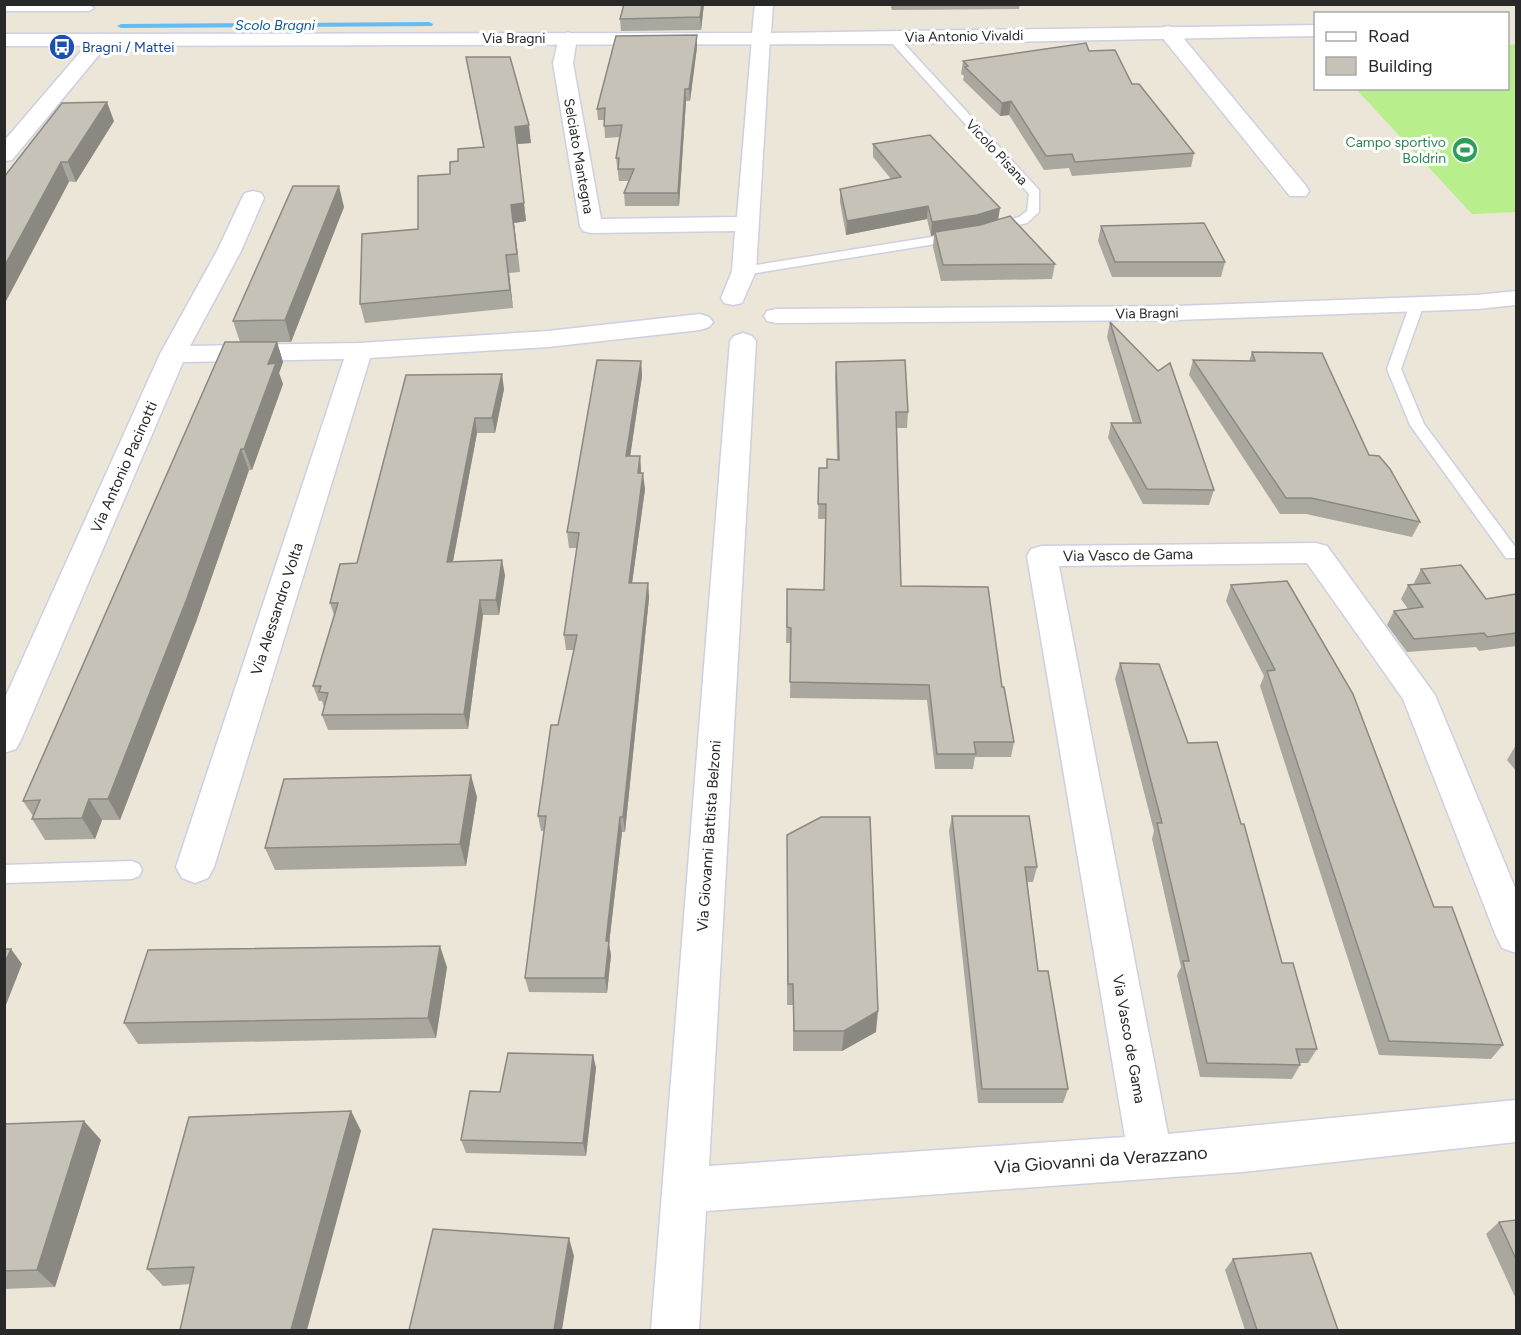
<svg xmlns="http://www.w3.org/2000/svg" width="1521" height="1335" viewBox="0 0 1521 1335" font-family="Figtree,sans-serif">
	<style>
		.pitch { fill: #b8ee8c }
		.lines { fill: none; stroke-linecap: round; stroke-linejoin: round }
		.stream { fill: #64bcf4; fill-rule: evenodd }
		.lane-casing { stroke: #cecfe2; stroke-width: 3 }
		.street-casing { stroke: #cecfe2; stroke-width: 3 }
		.secondary-casing { stroke: #cecfe2; stroke-width: 3 }
		.lane { fill: #fff; fill-rule: evenodd }
		.street { fill: #fff; fill-rule: evenodd }
		.secondary { fill: #fff; fill-rule: evenodd }
		.wall { fill: #aaa79e }
		.shaded-wall { fill: #8b8881 }
		.building { fill: #c6c2b8; stroke: #8b8881; stroke-width: 1.5 }
		.labels { text-anchor: middle; stroke-width: 6; stroke-linejoin: round; paint-order: stroke }
		.far-water-label { font-size: 14px; font-style: italic; fill: #06579d; stroke: #fff }
		.far-street-label { font-size: 14px; fill: #282828; stroke: #fff }
		.far-transit-label { font-size: 14px; fill: #164399; stroke: #fff; text-anchor: start }
		.far-leisure-label { font-size: 14px; fill: #27864d; stroke: #fff; text-anchor: end }
		.street-label { font-size: 15px; fill: #282828; stroke: #fff }
		.near-street-label { font-size: 18px; fill: #282828; stroke: #fff }
	</style>
	<rect width="100%" height="100%" fill="#ebe6d8"/>
	<path class="pitch" d="M 1516,44 L 1516,212 L 1472,214 L 1356,89 L 1508,88 L 1508,45 Z"/>
	<g class="lines">
		<path class="stream" d="M 429,22 L 433,24 L 432,26 L 121,28 L 117,26 L 121,24 Z"/>
		<g class="lane-casing">
			<path id="lane" d="M 4,5 L 89,5 L 94,8 L 89,11 L 4,11 Z
				M 889,36 L 897,36 L 1039,190 L 1039,212 L 1027,223 L 988,232 L 988,226 L 1019,217 L 1027,211 L 1029,194 L 889,40 Z
				M 956,233 L 962,237 L 960,240 L 744,275 L 737,271 L 744,267 Z
				M 1417,300 L 1424,304 L 1401,369 L 1424,424 L 1516,548 L 1516,558 L 1506,558 L 1410,425 L 1387,369 L 1410,304 Z
				M 132,861 L 139,864 L 142,870 L 139,876 L 132,879 L 4,883 L 4,865 Z"/>
		</g>
		<g class="street-casing">
			<path id="street" d="M 1168,26 L 1175,28 L 1306,186 L 1309,191 L 1306,196 L 1290,196 L 1161,36 L 1159,32 L 1161,28 Z
				M 568,32 L 577,38 L 573,63 L 601,219 L 737,217 L 752,38 L 761,32 L 770,38 L 756,271 L 742,303 L 733,305 L 724,303 L 721,298 L 732,271 L 735,231 L 591,233 L 583,231 L 580,226 L 553,63 L 559,38 Z
				M 101,34 L 110,40 L 108,44 L 12,160 L 4,161 L 4,141 L 94,36 Z
				M 253,191 L 261,193 L 264,198 L 241,251 L 190,346 L 359,343 L 548,331 L 700,314 L 709,317 L 713,322 L 709,327 L 700,330 L 548,347 L 370,358 L 214,867 L 208,878 L 195,883 L 182,878 L 176,867 L 344,359 L 183,362 L 21,740 L 16,749 L 4,753 L 4,700 L 160,354 L 217,251 L 242,198 L 245,193 Z
				M 1516,291 L 1516,305 L 1477,309 L 1177,320 L 776,323 L 767,321 L 764,316 L 767,311 L 776,309 L 1177,306 L 1477,295 Z
				M 743,333 L 752,336 L 756,341 L 709,1166 L 1125,1137 L 1027,556 L 1031,549 L 1042,546 L 1316,543 L 1327,546 L 1435,695 L 1516,890 L 1516,953 L 1502,948 L 1496,936 L 1403,699 L 1307,563 L 1059,566 L 1168,1134 L 1516,1100 L 1516,1142 L 1242,1172 L 706,1211 L 699,1330 L 651,1330 L 730,341 L 734,336 Z"/>
		</g>
		<g class="secondary-casing">
			<path id="secondary" d="M 755,4 L 773,4 L 771,33 L 1316,25 L 1316,36 L 893,44 L 4,46 L 4,34 L 752,33 Z"/>
		</g>
		<use href="#lane" class="lane"/>
		<use href="#street" class="street"/>
		<use href="#secondary" class="secondary"/>
	</g>
	<path class="wall" d="M 150,4 L 212,4 L 211,6 L 150,6 Z
		M 624,4 L 704,4 L 701,30 L 621,31 L 620,19 Z
		M 890,4 L 1020,4 L 1019,9 L 892,10 Z
		M 697,35 L 697,47 L 690,101 L 686,101 L 679,206 L 625,206 L 624,193 L 629,181 L 619,181 L 616,158 L 620,137 L 605,138 L 604,120 L 598,120 L 597,109 Z
		M 1089,51 L 1132,84 L 1194,153 L 1191,167 L 1072,176 L 1069,168 L 1044,170 L 1009,115 L 1000,116 L 963,80 L 964,76 L 961,74 L 963,61 Z
		M 466,57 L 531,143 L 517,144 L 526,221 L 514,223 L 520,272 L 509,273 L 513,308 L 365,323 L 360,304 L 418,229 L 458,161 L 483,147 Z
		M 114,121 L 76,182 L 4,177 Z
		M 873,144 L 998,220 L 1055,264 L 1052,279 L 941,281 L 933,247 L 934,235 L 931,236 L 927,219 L 846,235 L 840,202 L 840,189 L 891,179 L 873,157 Z
		M 344,207 L 291,342 L 277,342 L 283,362 L 279,373 L 283,384 L 252,470 L 249,470 L 196,622 L 120,820 L 102,820 L 95,839 L 45,840 L 32,819 L 33,816 L 23,801 L 240,342 L 233,321 Z
		M 1101,226 L 1225,262 L 1221,277 L 1112,277 L 1098,241 Z
		M 1110,322 L 1214,490 L 1209,505 L 1143,504 L 1108,438 L 1111,423 L 1133,423 L 1107,337 Z
		M 1252,352 L 1369,455 L 1420,522 L 1412,537 L 1306,514 L 1280,514 L 1189,375 L 1193,360 L 1249,361 Z
		M 641,361 L 642,376 L 630,456 L 640,456 L 641,473 L 645,489 L 632,583 L 648,583 L 649,598 L 625,832 L 622,832 L 609,944 L 611,955 L 607,993 L 529,992 L 525,978 L 544,831 L 541,831 L 538,816 L 558,725 L 574,650 L 566,650 L 564,635 L 577,548 L 569,548 L 567,532 Z
		M 836,362 L 908,412 L 907,428 L 897,428 L 901,586 L 1002,687 L 1014,742 L 1011,757 L 975,757 L 973,769 L 935,769 L 927,700 L 790,698 L 791,643 L 786,643 L 787,589 L 824,590 L 826,519 L 818,519 L 819,468 L 827,468 L 837,460 L 835,377 Z
		M 406,375 L 504,389 L 495,433 L 477,433 L 453,561 L 505,575 L 499,615 L 483,615 L 468,729 L 328,730 L 322,715 L 324,707 L 322,701 L 319,701 L 313,686 L 334,615 L 330,603 L 357,563 Z
		M 1421,569 L 1486,599 L 1516,594 L 1516,646 L 1479,651 L 1476,647 L 1407,652 L 1387,625 L 1394,611 L 1408,609 L 1401,599 L 1408,585 L 1415,584 L 1414,583 Z
		M 1231,585 L 1434,907 L 1503,1045 L 1491,1059 L 1379,1055 L 1260,686 L 1264,676 L 1226,601 Z
		M 1120,663 L 1188,743 L 1282,963 L 1317,1049 L 1308,1063 L 1300,1063 L 1300,1065 L 1292,1079 L 1200,1077 L 1177,975 L 1181,967 L 1152,839 L 1154,831 L 1115,679 Z
		M 1516,745 L 1516,771 L 1507,760 Z
		M 477,797 L 466,866 L 275,870 L 265,848 Z
		M 952,816 L 1037,867 L 1033,882 L 1027,882 L 1038,971 L 1068,1089 L 1063,1103 L 978,1103 L 949,831 Z
		M 787,835 L 876,1032 L 842,1051 L 793,1051 L 793,1005 L 787,1005 Z
		M 447,967 L 436,1038 L 138,1044 L 124,1023 Z
		M 593,1055 L 596,1068 L 586,1156 L 466,1153 L 461,1140 L 500,1092 Z
		M 351,1111 L 361,1131 L 191,1284 L 163,1286 L 147,1269 Z
		M 4,1124 L 101,1140 L 55,1287 L 4,1289 Z
		M 1516,1220 L 1516,1299 L 1486,1234 L 1499,1222 Z
		M 1233,1259 L 1338,1330 L 1245,1330 L 1225,1270 Z"/>
	<path class="shaded-wall" d="M 702,4 L 704,4 L 701,30 L 700,17 Z
		M 697,35 L 697,47 L 690,101 L 689,89 Z
		M 685,89 L 686,101 L 679,206 L 678,193 Z
		M 1011,101 L 1009,115 L 1000,116 L 1002,103 Z
		M 107,102 L 114,121 L 76,182 L 68,162 Z
		M 529,125 L 531,143 L 517,144 L 526,221 L 514,223 L 520,272 L 511,205 L 515,127 Z
		M 61,162 L 69,182 L 4,305 L 4,267 Z
		M 339,186 L 344,207 L 291,342 L 285,320 Z
		M 928,206 L 927,219 L 846,235 L 847,221 Z
		M 1000,208 L 998,221 L 975,229 L 935,232 L 934,235 L 931,236 L 932,222 Z
		M 506,255 L 509,273 L 513,308 L 510,290 Z
		M 277,342 L 283,362 L 279,373 L 283,384 L 252,470 L 244,449 L 268,364 Z
		M 641,361 L 642,376 L 628,471 L 626,456 Z
		M 502,374 L 504,389 L 495,433 L 492,418 Z
		M 475,418 L 477,433 L 450,577 L 447,562 Z
		M 241,449 L 249,470 L 196,622 L 120,820 L 108,799 Z
		M 640,456 L 641,471 L 639,489 L 638,473 Z
		M 643,473 L 645,489 L 630,598 L 629,583 Z
		M 502,560 L 505,575 L 499,615 L 496,600 Z
		M 648,583 L 649,598 L 625,832 L 623,817 Z
		M 480,600 L 483,615 L 468,729 L 464,714 Z
		M 471,775 L 477,797 L 466,866 L 460,844 Z
		M 89,799 L 102,820 L 95,839 L 82,818 Z
		M 620,817 L 622,832 L 609,944 L 611,955 L 607,993 L 605,978 L 606,941 Z
		M 440,946 L 447,967 L 436,1038 L 428,1018 Z
		M 11,949 L 22,964 L 4,1010 L 4,965 Z
		M 878,1011 L 876,1032 L 842,1051 L 844,1031 Z
		M 593,1055 L 596,1068 L 586,1156 L 583,1143 Z
		M 351,1111 L 361,1131 L 307,1330 L 291,1330 Z
		M 84,1121 L 101,1140 L 55,1287 L 37,1270 Z
		M 569,1238 L 574,1256 L 562,1330 L 554,1330 Z"/>
	<path class="building" d="M 624,4 L 702,4 L 700,17 L 620,19 Z
		M 697,35 L 689,89 L 685,89 L 678,193 L 624,193 L 634,169 L 618,169 L 619,158 L 616,158 L 622,125 L 604,126 L 605,108 L 597,109 L 616,36 Z
		M 1086,43 L 1089,51 L 1115,50 L 1132,84 L 1139,84 L 1194,153 L 1075,162 L 1072,154 L 1046,156 L 1011,101 L 1002,103 L 965,67 L 968,66 L 963,61 Z
		M 466,57 L 510,57 L 529,125 L 515,127 L 524,203 L 511,205 L 517,254 L 506,255 L 510,290 L 360,304 L 362,234 L 418,229 L 418,176 L 450,174 L 450,162 L 458,161 L 458,149 L 484,147 Z
		M 107,102 L 68,162 L 61,162 L 4,267 L 4,177 L 62,103 Z
		M 930,135 L 1000,208 L 977,215 L 932,222 L 928,206 L 847,221 L 840,189 L 901,177 L 873,144 Z
		M 293,186 L 339,186 L 285,320 L 233,321 Z
		M 1010,216 L 1055,264 L 943,265 L 935,232 L 980,225 Z
		M 1204,223 L 1225,262 L 1115,262 L 1101,226 Z
		M 1110,322 L 1158,371 L 1170,363 L 1214,490 L 1147,489 L 1111,423 L 1141,423 Z
		M 225,342 L 277,342 L 268,364 L 276,363 L 244,449 L 241,449 L 186,601 L 108,799 L 89,799 L 82,818 L 32,819 L 40,800 L 23,801 Z
		M 1252,352 L 1322,353 L 1369,455 L 1379,456 L 1390,469 L 1420,522 L 1311,498 L 1286,498 L 1193,360 L 1255,361 Z
		M 597,360 L 641,361 L 626,456 L 640,456 L 638,473 L 643,473 L 629,583 L 648,583 L 623,817 L 620,817 L 606,941 L 609,941 L 605,978 L 525,978 L 546,816 L 538,816 L 551,725 L 558,725 L 577,635 L 564,635 L 579,533 L 567,532 Z
		M 905,360 L 908,412 L 896,412 L 901,586 L 988,587 L 1002,687 L 1004,687 L 1014,742 L 974,742 L 976,754 L 937,754 L 929,685 L 790,682 L 791,628 L 787,627 L 787,589 L 824,590 L 826,504 L 818,504 L 819,468 L 827,468 L 827,459 L 839,460 L 836,362 Z
		M 502,374 L 492,418 L 475,418 L 447,562 L 502,560 L 496,600 L 480,600 L 464,714 L 322,715 L 328,693 L 319,692 L 321,686 L 313,686 L 338,603 L 330,603 L 340,564 L 357,563 L 406,375 Z
		M 1461,565 L 1486,599 L 1516,594 L 1516,633 L 1487,637 L 1484,633 L 1414,639 L 1394,611 L 1423,607 L 1408,585 L 1430,583 L 1421,569 Z
		M 1287,581 L 1353,694 L 1434,907 L 1452,907 L 1503,1045 L 1389,1041 L 1267,671 L 1275,670 L 1231,585 Z
		M 1120,663 L 1159,664 L 1188,743 L 1217,742 L 1241,824 L 1244,824 L 1282,963 L 1293,963 L 1317,1049 L 1296,1049 L 1300,1065 L 1207,1063 L 1183,961 L 1189,961 L 1157,823 L 1162,823 Z
		M 471,775 L 460,844 L 265,848 L 284,779 Z
		M 952,816 L 1029,816 L 1037,867 L 1025,867 L 1038,971 L 1048,971 L 1068,1089 L 982,1089 Z
		M 821,817 L 870,817 L 878,1011 L 844,1031 L 794,1031 L 793,984 L 788,984 L 787,835 Z
		M 440,946 L 428,1018 L 124,1023 L 148,950 Z
		M 4,949 L 11,949 L 4,965 Z
		M 508,1053 L 593,1055 L 583,1143 L 461,1140 L 470,1091 L 500,1092 Z
		M 351,1111 L 291,1330 L 180,1330 L 194,1267 L 147,1269 L 189,1117 Z
		M 84,1121 L 37,1270 L 4,1271 L 4,1124 Z
		M 1516,1220 L 1516,1259 L 1499,1222 Z
		M 433,1229 L 569,1238 L 554,1330 L 409,1330 Z
		M 1311,1253 L 1338,1330 L 1257,1330 L 1233,1259 Z"/>
	<defs>
		<g id="bus-disc" transform="scale(1.35)"><circle r="9.5" fill="#1a4fb4" stroke="#fff"/><path d="M-5-6H5V4H4V6H2V4H-2V6H-4V4H-5ZM-3.5-4V0h7V-4ZM-3.5 1.2v1.5H-2V1.2ZM2 1.2v1.5H3.5V1.2Z" fill="#fff"/></g>
		<g id="stadium-disc" transform="scale(1.35)"><circle r="9.5" fill="#2e9e5b" stroke="#fff"/><path d="M0-5a6.5 5 0 1 0 0 10a6.5 5 0 1 0 0-10ZM-3.5-1.8h7v3.6h-7Z" fill="#fff"/></g>
	</defs>
	<g fill-rule="evenodd">
		<use href="#bus-disc" x="62" y="47"/>
		<use href="#stadium-disc" x="1465" y="150"/>
	</g>
	<g class="labels">
		<g class="far-water-label">
			<text x="275" y="30">Scolo Bragni</text>
		</g>
		<g class="far-street-label">
			<text transform="translate(964 36) rotate(-1)" y="5">Via Antonio Vivaldi</text>
			<text x="514" y="43">Via Bragni</text>
			<text transform="translate(997 152) rotate(47)" y="5">Vicolo Pisana</text>
			<text transform="translate(579 156) rotate(80)" y="5">Selciato Mantegna</text>
			<text transform="translate(1147 313) rotate(-1)" y="5">Via Bragni</text>
		</g>
		<g class="far-transit-label">
			<text x="82" y="52">Bragni / Mattei</text>
		</g>
		<g class="far-leisure-label">
			<text x="1446" y="147">Campo sportivo<tspan x="1446" dy="16">Boldrin</tspan></text>
		</g>
		<g class="street-label">
			<text transform="translate(124 467) rotate(-66)" y="5">Via Antonio Pacinotti</text>
			<text transform="translate(1128 555) rotate(-1)" y="5">Via Vasco de Gama</text>
			<text transform="translate(277 609) rotate(-72)" y="5">Via Alessandro Volta</text>
			<text transform="translate(709 836) rotate(-86)" y="5">Via Giovanni Battista Belzoni</text>
			<text transform="translate(1129 1039) rotate(80)" y="5">Via Vasco de Gama</text>
		</g>
		<g class="near-street-label">
			<text transform="translate(1101 1160) rotate(-4)" y="6">Via Giovanni da Verazzano</text>
		</g>
	</g>
	<rect width="1521" height="1335" fill="none" stroke="#282828" stroke-width="12"/>
	<rect x="1314" y="12" width="195" height="78" fill="#ffffff" stroke="#a9a9a9" stroke-width="1.5"/>
	<rect x="1326" y="32" width="30" height="9" fill="#ffffff" stroke="#a9a9a9" stroke-width="1.5"/>
	<text x="1368" y="42" font-size="18" fill="#282828">Road</text>
	<rect x="1326" y="57" width="30" height="18" fill="#c6c2b8" stroke="#a9a9a9" stroke-width="1.5"/>
	<text x="1368" y="72" font-size="18" fill="#282828">Building</text>
</svg>
